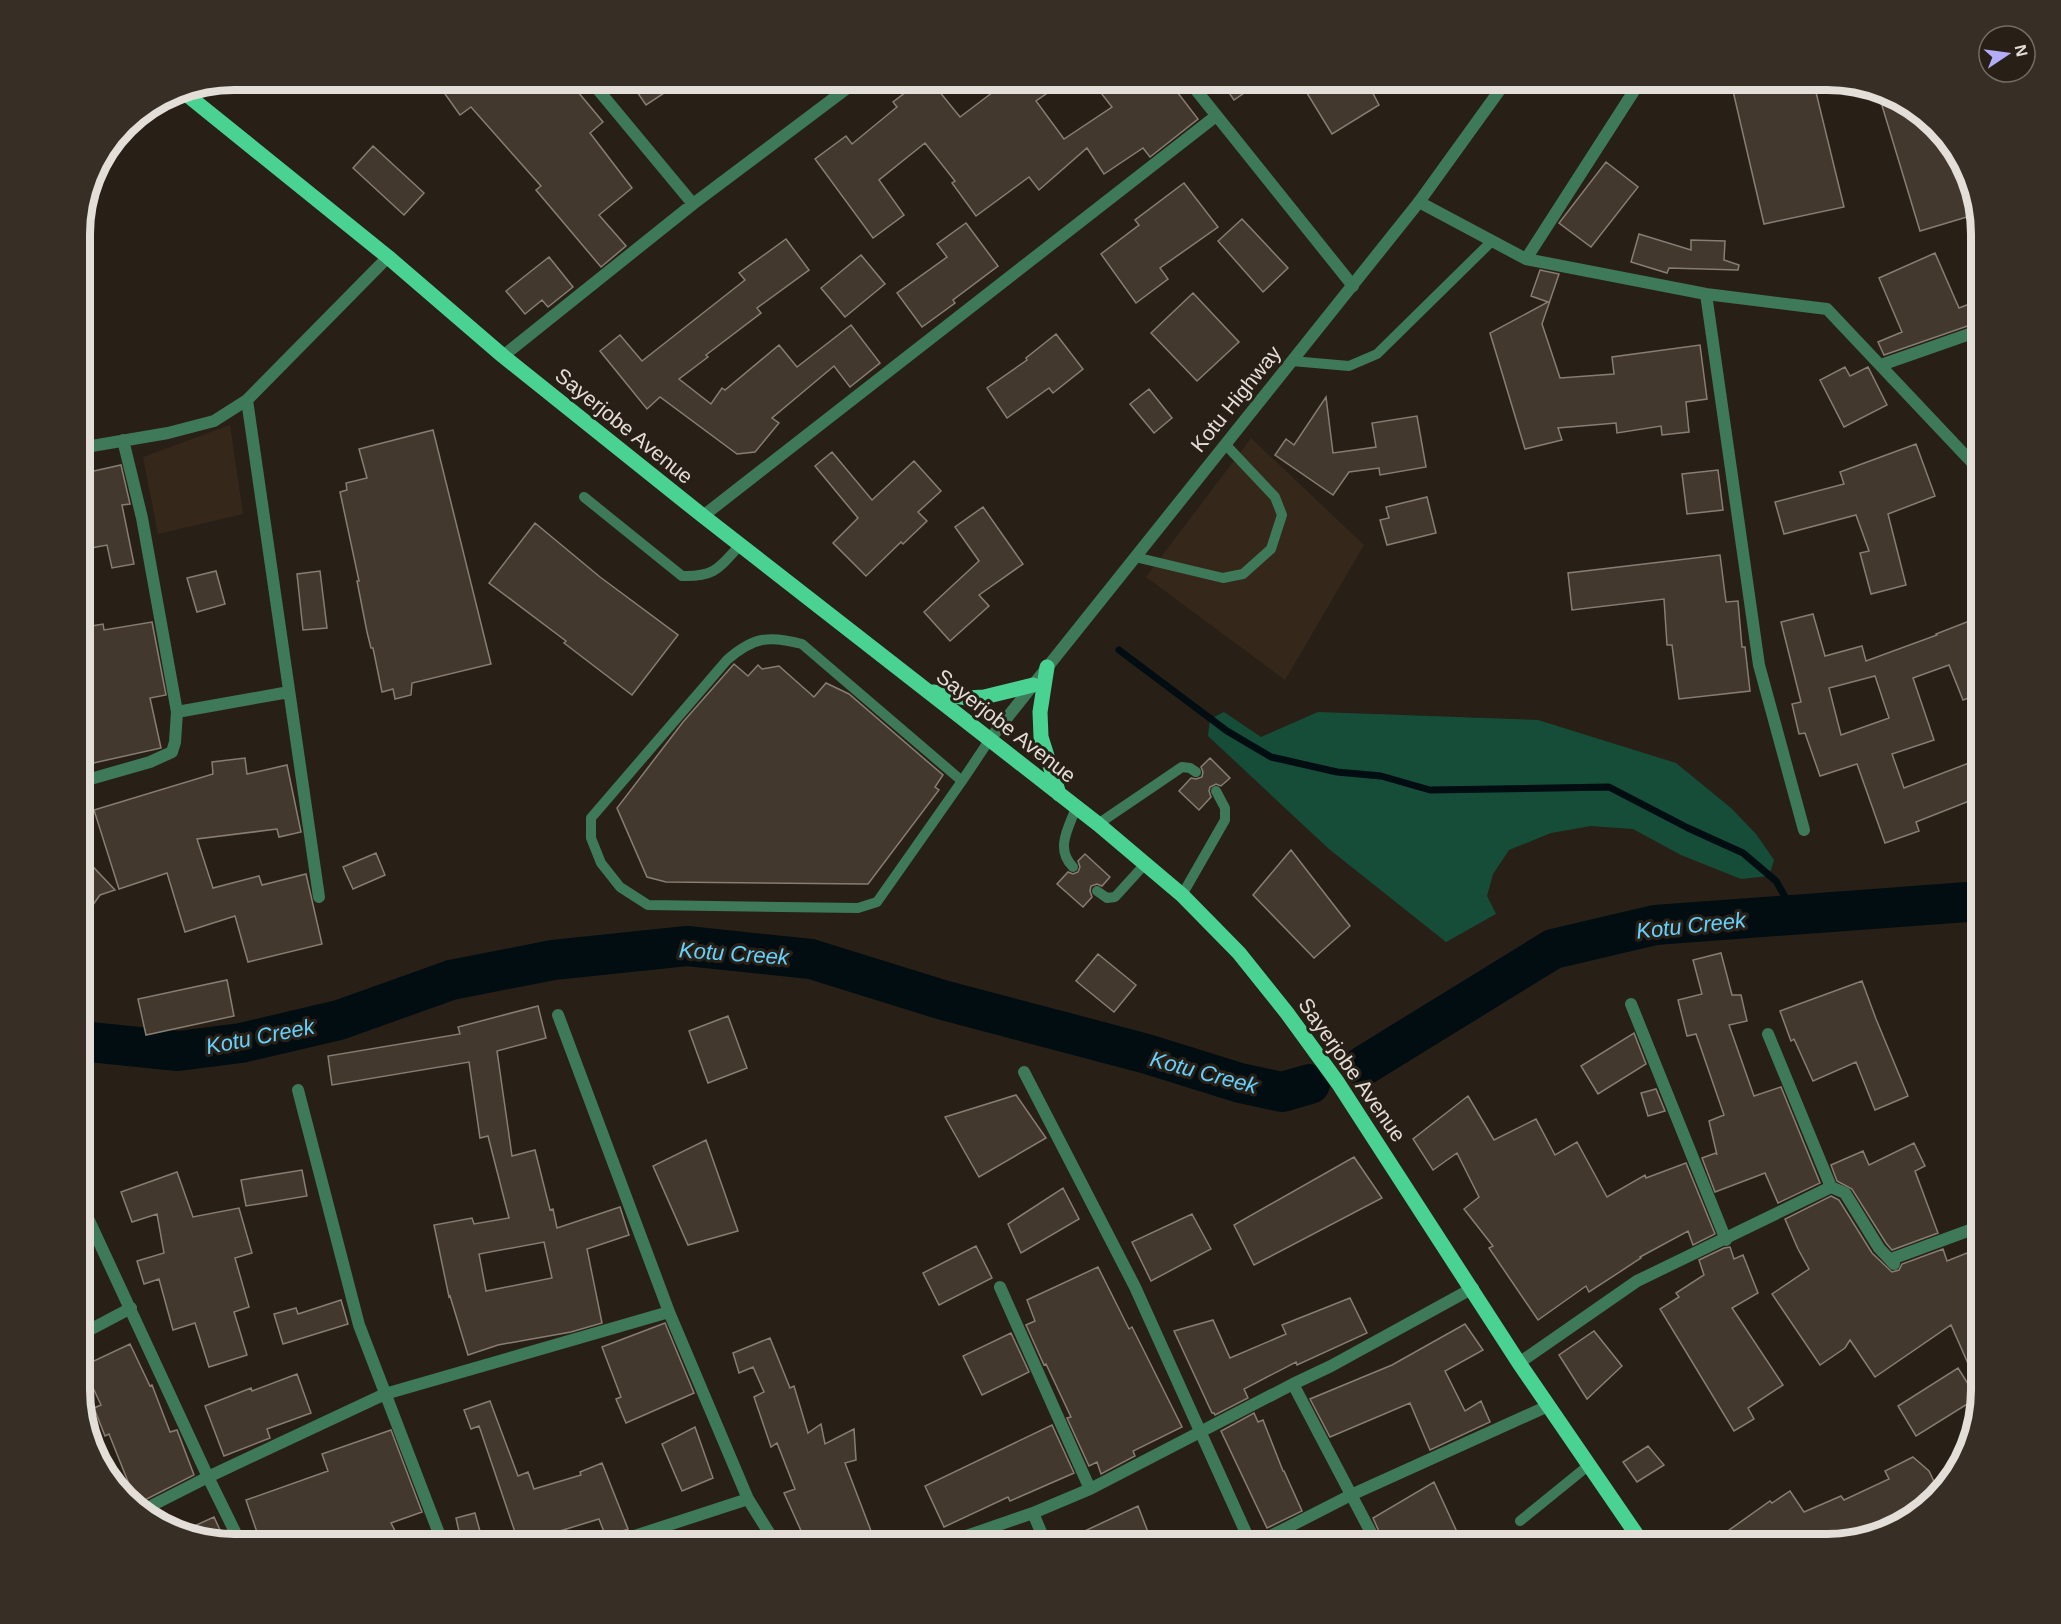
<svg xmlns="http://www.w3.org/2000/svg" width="2061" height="1624" viewBox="0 0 2061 1624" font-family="Arial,sans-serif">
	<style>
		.built { fill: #35271a }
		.green { fill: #154d39 }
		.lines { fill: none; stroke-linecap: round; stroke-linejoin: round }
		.stream { stroke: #020d12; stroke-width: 7 }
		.river { stroke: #020d12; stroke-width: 40 }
		.building { fill: #42382e; stroke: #887d72; stroke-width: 1.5; fill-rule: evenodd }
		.service { stroke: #3e795a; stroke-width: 10 }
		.minor { stroke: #3e795a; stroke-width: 12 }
		.tertiary { stroke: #3e795a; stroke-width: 12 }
		.primary { stroke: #49d291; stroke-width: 15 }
		.labels { text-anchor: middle; stroke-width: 6; stroke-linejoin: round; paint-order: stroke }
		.street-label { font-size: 21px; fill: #e4ded8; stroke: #282017 }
		.water-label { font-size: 22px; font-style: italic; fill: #63d2ff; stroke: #282017 }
		.rim { fill: none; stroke: #e4ded8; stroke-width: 8 }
	</style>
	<rect width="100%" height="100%" fill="#282017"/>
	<path class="built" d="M 230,425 L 243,514 L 158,534 L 143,457 Z
		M 1251,438 L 1364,545 L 1285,680 L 1146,577 Z"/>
	<path class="green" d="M 1224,712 L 1261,737 L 1318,712 L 1538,720 L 1676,763 L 1731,808 L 1756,834 L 1774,860 L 1769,876 L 1741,879 L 1681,855 L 1633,829 L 1591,826 L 1551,833 L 1509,850 L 1493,874 L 1487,896 L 1496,914 L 1446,942 L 1329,849 L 1208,736 L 1210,719 Z"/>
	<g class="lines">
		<path class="stream" d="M 1119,650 L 1227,731 L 1271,757 L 1337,772 L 1381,776 L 1430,790 L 1609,787 L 1688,828 L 1743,853 L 1776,881 L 1795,914"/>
		<path class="river" d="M 80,1041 L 178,1051 L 241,1043 L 339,1020 L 451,980 L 553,960 L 687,946 L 811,959 L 943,1000 L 1147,1054 L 1240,1083 L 1282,1092 L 1310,1084
			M 1363,1066 L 1553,949 L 1655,925 L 1981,901"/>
	</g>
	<path class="building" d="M 450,80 L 568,80 L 603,122 L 590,133 L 632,188 L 599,215 L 626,246 L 601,267 L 536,190 L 541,186 L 471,107 L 460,115 L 440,87 Z
		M 629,80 L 684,80 L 646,105 Z
		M 922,80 L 930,80 L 960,117 L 1009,80 L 1066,80 L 1036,101 L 1064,139 L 1112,107 L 1091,80 L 1168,80 L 1198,119 L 1150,157 L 1143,148 L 1104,174 L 1087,148 L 1039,190 L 1029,177 L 976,216 L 952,183 L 955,181 L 925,143 L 879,180 L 904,215 L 873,238 L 815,159 L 846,136 L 852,144 L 897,107 L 893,102 Z
		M 1220,80 L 1263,80 L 1234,100 Z
		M 1299,80 L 1366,80 L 1379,105 L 1332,134 Z
		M 1787,80 L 1813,80 L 1844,207 L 1764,224 L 1733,91 Z
		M 1877,89 L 1886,91 L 1928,118 L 1960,158 L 1977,214 L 1920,231 Z
		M 373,146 L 424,193 L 404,215 L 353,168 Z
		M 1606,162 L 1638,187 L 1591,247 L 1559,223 Z
		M 1184,183 L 1218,227 L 1160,268 L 1168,279 L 1136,303 L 1101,254 L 1139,225 L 1135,220 Z
		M 1242,219 L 1288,268 L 1263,292 L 1218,241 Z
		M 966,223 L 998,266 L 953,300 L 955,303 L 922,327 L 897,293 L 947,257 L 937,244 Z
		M 1639,234 L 1691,250 L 1691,240 L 1725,241 L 1724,260 L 1739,265 L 1738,270 L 1669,268 L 1667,273 L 1631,262 Z
		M 786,239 L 809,270 L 757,308 L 761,313 L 706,355 L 708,357 L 679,379 L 711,404 L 722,388 L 725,390 L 779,345 L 797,367 L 851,325 L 880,363 L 850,387 L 834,366 L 772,418 L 779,423 L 755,452 L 737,454 L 660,397 L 647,409 L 600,351 L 620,335 L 642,361 L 745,280 L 739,273 Z
		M 1935,253 L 1959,308 L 1982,299 L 1982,321 L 1884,355 L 1878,342 L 1902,332 L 1879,278 Z
		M 861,255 L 885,284 L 845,317 L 821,288 Z
		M 549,257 L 573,287 L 548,307 L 542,300 L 525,314 L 506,291 Z
		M 1540,270 L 1559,274 L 1542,324 L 1560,378 L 1614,374 L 1612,357 L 1700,345 L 1707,399 L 1686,402 L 1689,432 L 1662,435 L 1661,426 L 1617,433 L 1616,423 L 1558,428 L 1562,440 L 1525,449 L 1490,333 L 1548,302 L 1531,296 Z
		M 1193,293 L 1239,342 L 1197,381 L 1151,333 Z
		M 1056,334 L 1083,369 L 1053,393 L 1049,388 L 1007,418 L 987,388 L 1027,360 L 1026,358 Z
		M 1845,367 L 1850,376 L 1868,367 L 1887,405 L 1844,427 L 1820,380 Z
		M 1149,389 L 1172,418 L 1154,433 L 1130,404 Z
		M 1326,397 L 1333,453 L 1376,447 L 1372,423 L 1417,416 L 1426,467 L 1380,475 L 1379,468 L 1349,472 L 1333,495 L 1275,455 L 1286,439 L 1294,445 Z
		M 433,430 L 491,664 L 412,683 L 411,695 L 395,699 L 393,689 L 382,692 L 373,648 L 371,648 L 367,632 L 357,581 L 359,581 L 340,492 L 347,490 L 346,483 L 367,478 L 359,449 Z
		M 1916,444 L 1935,496 L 1888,514 L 1906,585 L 1871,594 L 1860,553 L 1869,551 L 1856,515 L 1784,534 L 1775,502 L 1844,484 L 1840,472 Z
		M 832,452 L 872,500 L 914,461 L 941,491 L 918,512 L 927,521 L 903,544 L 901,542 L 866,576 L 833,543 L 858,518 L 815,466 Z
		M 121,465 L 130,504 L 122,505 L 134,564 L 112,568 L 107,545 L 80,550 L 80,474 Z
		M 1718,470 L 1723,510 L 1687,514 L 1682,474 Z
		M 1427,497 L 1436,533 L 1387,545 L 1380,520 L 1389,518 L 1386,507 Z
		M 983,507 L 1023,564 L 979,595 L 989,606 L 950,641 L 924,612 L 979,561 L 955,527 Z
		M 535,523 L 600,577 L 678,635 L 632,695 L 564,643 L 566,641 L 489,583 Z
		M 1720,555 L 1726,602 L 1738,601 L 1742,647 L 1745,647 L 1750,691 L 1679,699 L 1672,645 L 1667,645 L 1664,599 L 1572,610 L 1568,573 Z
		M 216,571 L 225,604 L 197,612 L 187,578 Z
		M 320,571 L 327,628 L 303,630 L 297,574 Z
		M 1813,614 L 1825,656 L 1862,646 L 1866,661 L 1937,635 L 1936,634 L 1982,616 L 1982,693 L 1963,700 L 1949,665 L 1913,678 L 1934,740 L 1892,754 L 1904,788 L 1982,758 L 1982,796 L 1916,822 L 1919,831 L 1885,843 L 1857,764 L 1820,776 L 1805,733 L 1799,734 L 1792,704 L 1801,702 L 1781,622 ZM 1875,676 L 1889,718 L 1841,735 L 1829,688 Z
		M 152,622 L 166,695 L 150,698 L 161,748 L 80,766 L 80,628 L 103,624 L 104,630 Z
		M 734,664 L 748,676 L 758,665 L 762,669 L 779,666 L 814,697 L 826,683 L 849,694 L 943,775 L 935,787 L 939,790 L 868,884 L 666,882 L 647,877 L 617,808 L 683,722 Z
		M 245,758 L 247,774 L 287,765 L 301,832 L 279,837 L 277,829 L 197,839 L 213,888 L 259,876 L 262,885 L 306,874 L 322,944 L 248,962 L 235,916 L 185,932 L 167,873 L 119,889 L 94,810 L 213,774 L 212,762 Z
		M 1210,758 L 1230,778 L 1221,786 L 1216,784 L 1210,787 L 1209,791 L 1211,797 L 1199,810 L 1179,791 L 1191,778 L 1196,779 L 1202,777 L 1203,772 L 1201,767 Z
		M 1291,850 L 1350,926 L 1314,958 L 1253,895 Z
		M 80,853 L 115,890 L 100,895 L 80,923 Z
		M 376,853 L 385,875 L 353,889 L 343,867 Z
		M 1085,854 L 1110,877 L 1102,886 L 1097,884 L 1091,886 L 1090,891 L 1092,897 L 1083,907 L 1057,884 L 1068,872 L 1073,874 L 1078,872 L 1080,867 L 1078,861 Z
		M 1721,953 L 1732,995 L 1741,995 L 1747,1021 L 1729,1025 L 1754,1096 L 1781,1087 L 1820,1183 L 1778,1203 L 1765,1173 L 1715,1192 L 1702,1158 L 1716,1153 L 1717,1155 L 1709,1121 L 1724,1115 L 1696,1034 L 1687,1036 L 1678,1000 L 1702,994 L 1693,960 Z
		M 1098,954 L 1136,985 L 1114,1012 L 1076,981 Z
		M 227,980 L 234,1016 L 146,1035 L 138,999 Z
		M 1862,981 L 1876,1019 L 1908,1096 L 1875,1110 L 1856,1062 L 1813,1081 L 1794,1039 L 1791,1041 L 1780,1011 Z
		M 538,1006 L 546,1038 L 497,1051 L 512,1156 L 535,1150 L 550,1210 L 553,1209 L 557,1228 L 620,1207 L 629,1235 L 587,1249 L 602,1323 L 571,1332 L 498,1345 L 468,1355 L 450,1296 L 449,1297 L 434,1225 L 472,1218 L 474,1224 L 509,1218 L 488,1136 L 480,1138 L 469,1062 L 332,1085 L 328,1056 L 460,1034 L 458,1027 ZM 544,1242 L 552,1278 L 486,1291 L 479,1254 Z
		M 728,1016 L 747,1068 L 708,1083 L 689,1031 Z
		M 1634,1033 L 1646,1064 L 1598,1094 L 1581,1066 Z
		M 1656,1089 L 1665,1111 L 1648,1116 L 1641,1093 Z
		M 1016,1095 L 1046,1138 L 979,1177 L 945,1117 Z
		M 1468,1096 L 1494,1140 L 1536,1119 L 1555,1155 L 1577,1142 L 1607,1197 L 1645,1175 L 1646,1178 L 1686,1163 L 1715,1234 L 1693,1245 L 1688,1231 L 1640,1257 L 1641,1258 L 1589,1292 L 1586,1286 L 1538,1320 L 1489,1248 L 1493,1246 L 1464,1209 L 1479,1197 L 1457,1153 L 1433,1170 L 1413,1139 Z
		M 706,1140 L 738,1231 L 688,1245 L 653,1166 Z
		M 1914,1143 L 1925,1166 L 1915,1171 L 1938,1233 L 1892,1250 L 1886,1243 L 1852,1189 L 1837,1181 L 1831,1165 L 1863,1151 L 1869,1165 Z
		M 1354,1157 L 1382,1198 L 1254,1265 L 1234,1225 Z
		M 302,1170 L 307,1196 L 246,1206 L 241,1180 Z
		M 177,1172 L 193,1217 L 239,1208 L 252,1253 L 235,1258 L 249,1307 L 234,1312 L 247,1355 L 209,1367 L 195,1323 L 173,1330 L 159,1279 L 144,1284 L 137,1261 L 164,1253 L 157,1214 L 132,1222 L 121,1192 Z
		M 1063,1188 L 1079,1219 L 1021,1253 L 1008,1224 Z
		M 1831,1196 L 1839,1200 L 1872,1253 L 1892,1272 L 1899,1270 L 1902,1264 L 1943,1249 L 1947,1261 L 1982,1247 L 1981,1393 L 1951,1325 L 1875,1377 L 1850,1340 L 1845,1348 L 1820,1365 L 1772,1294 L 1809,1269 L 1798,1249 L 1785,1219 Z
		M 1192,1214 L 1211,1249 L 1151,1281 L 1132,1242 Z
		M 976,1246 L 992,1278 L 939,1305 L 923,1273 Z
		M 1730,1247 L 1734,1259 L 1743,1255 L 1758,1293 L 1732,1308 L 1783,1385 L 1748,1408 L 1754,1419 L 1734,1431 L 1660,1309 L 1679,1297 L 1676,1293 L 1704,1275 L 1699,1260 L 1724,1248 Z
		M 1098,1267 L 1129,1329 L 1132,1327 L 1182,1427 L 1133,1451 L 1135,1456 L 1101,1474 L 1097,1462 L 1089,1466 L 1067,1418 L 1071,1417 L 1046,1364 L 1044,1365 L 1026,1325 L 1035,1321 L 1027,1300 Z
		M 1350,1298 L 1367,1333 L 1297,1365 L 1296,1362 L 1244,1389 L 1248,1398 L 1215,1415 L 1214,1413 L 1212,1413 L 1174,1331 L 1213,1320 L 1230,1358 L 1286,1334 L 1282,1325 Z
		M 341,1300 L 348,1324 L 283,1344 L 274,1314 L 296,1308 L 298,1314 Z
		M 665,1323 L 694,1393 L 626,1423 L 616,1399 L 621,1397 L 602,1347 Z
		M 1465,1324 L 1483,1350 L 1445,1371 L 1465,1411 L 1481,1401 L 1490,1422 L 1430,1450 L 1410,1403 L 1330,1437 L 1310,1399 L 1392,1365 Z
		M 1594,1331 L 1622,1366 L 1587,1399 L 1559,1355 Z
		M 1011,1333 L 1029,1372 L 982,1395 L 963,1356 Z
		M 770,1338 L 790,1388 L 794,1386 L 808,1433 L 821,1424 L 825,1444 L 854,1429 L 856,1460 L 845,1463 L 876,1544 L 807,1544 L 784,1493 L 795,1489 L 777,1443 L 771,1447 L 754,1397 L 764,1392 L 753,1367 L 739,1373 L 733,1353 Z
		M 130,1344 L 150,1386 L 152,1385 L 170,1432 L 177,1430 L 194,1475 L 137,1504 L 109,1434 L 105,1436 L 94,1408 L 101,1405 L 83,1366 Z
		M 1958,1368 L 1977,1398 L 1916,1436 L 1898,1406 Z
		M 297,1374 L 311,1413 L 267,1429 L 270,1438 L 224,1456 L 205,1406 L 251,1388 L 252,1391 Z
		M 490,1401 L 518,1476 L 528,1472 L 534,1489 L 581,1475 L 580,1472 L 602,1463 L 628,1529 L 606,1537 L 599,1519 L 550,1534 L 553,1544 L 519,1544 L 479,1426 L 471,1429 L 464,1410 Z
		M 1254,1413 L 1258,1422 L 1263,1420 L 1283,1471 L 1284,1471 L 1302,1511 L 1267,1528 L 1221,1431 Z
		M 1052,1425 L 1074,1473 L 1010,1501 L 1008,1497 L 944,1527 L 925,1486 Z
		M 695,1427 L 713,1478 L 682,1491 L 662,1444 Z
		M 391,1430 L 422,1512 L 391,1523 L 402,1544 L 261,1544 L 246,1500 L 328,1471 L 322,1454 Z
		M 1648,1446 L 1664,1465 L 1637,1482 L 1623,1462 Z
		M 1913,1457 L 1929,1471 L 1940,1494 L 1895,1529 L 1827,1545 L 1708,1545 L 1770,1501 L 1772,1503 L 1790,1491 L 1804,1512 L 1841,1496 L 1844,1500 L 1889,1479 L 1885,1471 Z
		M 1434,1482 L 1463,1545 L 1385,1545 L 1373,1518 Z
		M 1138,1506 L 1153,1545 L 1057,1544 Z
		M 475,1513 L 481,1535 L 461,1540 L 456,1518 Z
		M 214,1517 L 226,1543 L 184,1536 L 179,1533 Z"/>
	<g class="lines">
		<path class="service" d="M 1292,361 L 1349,366 L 1377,354 L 1492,241
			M 584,497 L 682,576 C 715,577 719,568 740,545
			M 1135,557 L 1223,578 L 1243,574 L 1271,549 L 1282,515 L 1275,497 L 1225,444
			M 962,781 L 877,902 L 858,908 L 648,905 L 620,887 L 601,863 L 591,838 L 591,818 L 727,660 C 753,637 769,635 802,644 L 962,781 L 990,739
			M 1098,824 L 1182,767 L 1190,768 L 1196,772
			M 1073,867 C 1055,849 1068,829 1076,808
			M 1097,891 L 1107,898 L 1115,897 L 1146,863
			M 1182,895 L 1225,820 L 1225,808 L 1216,791
			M 1520,1521 L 1589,1465"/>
		<path class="minor" d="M 590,80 L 693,204
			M 828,80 L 839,94
			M 1188,80 L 1353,286
			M 1419,202 L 1526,259 L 1641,80
			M 1526,259 L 1706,294 L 1827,309 L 1981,472
			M 1706,294 L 1759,665 L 1804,830
			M 503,356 L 693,204 L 858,80
			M 1881,365 L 1981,330
			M 247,400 L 319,897
			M 80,448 L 168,433 L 214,421 L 247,400 L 388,257
			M 703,516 L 1216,116
			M 177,712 L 289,692
			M 80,782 L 150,762 L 172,752 L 175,742 L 177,712 L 142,518 L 123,440
			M 1631,1004 L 1726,1240
			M 558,1015 L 669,1312 L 748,1499 L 776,1544
			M 1768,1034 L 1831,1187 L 1845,1193 L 1879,1248 L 1894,1264 L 1894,1258 L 1981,1226
			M 1024,1072 L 1135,1287 L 1251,1544
			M 298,1090 L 359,1325 L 443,1544
			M 80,1201 L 208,1477 L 241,1544
			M 1000,1287 L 1090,1489
			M 80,1335 L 131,1308
			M 1519,1363 L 1637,1281 L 1831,1187
			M 1293,1384 L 1377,1544
			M 141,1511 L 208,1477 L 385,1394 L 669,1312
			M 1033,1513 L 1046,1544
			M 610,1544 L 748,1499
			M 943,1544 L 1033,1513 L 1090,1489 L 1293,1384 L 1331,1366 L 1473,1288
			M 1255,1544 L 1351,1495 L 1548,1406"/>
		<path class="tertiary" d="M 990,739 L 1419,202 L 1507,80"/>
		<path class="primary" d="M 181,90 L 388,257 L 503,356 L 703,516 L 1098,824 L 1182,895 L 1239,953 L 1287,1013 L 1338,1083 L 1519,1363 L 1643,1544
			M 1047,667 L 1040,712 L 1041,737 L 1059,794
			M 933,692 L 967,698 L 984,697 L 1033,685"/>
	</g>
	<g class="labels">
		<g class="street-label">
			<text transform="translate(1236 399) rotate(-51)" y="7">Kotu Highway</text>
			<text transform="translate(624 426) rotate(39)" y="7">Sayerjobe Avenue</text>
			<text transform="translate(1006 726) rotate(38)" y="7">Sayerjobe Avenue</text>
			<text transform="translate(1352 1070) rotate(55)" y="7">Sayerjobe Avenue</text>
		</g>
		<g class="water-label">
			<text transform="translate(1691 925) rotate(-6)" y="8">Kotu Creek</text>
			<text transform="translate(734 953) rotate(4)" y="8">Kotu Creek</text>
			<text transform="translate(260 1036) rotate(-11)" y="8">Kotu Creek</text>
			<text transform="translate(1204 1072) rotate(15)" y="8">Kotu Creek</text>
		</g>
	</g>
	<path d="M0 0H2061V1624H0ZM234 90H1827A144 144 0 0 1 1971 234V1390A144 144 0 0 1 1827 1534H234A144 144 0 0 1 90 1390V234A144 144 0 0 1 234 90Z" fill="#372f26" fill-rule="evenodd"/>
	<path class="rim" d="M234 90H1827A144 144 0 0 1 1971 234V1390A144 144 0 0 1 1827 1534H234A144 144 0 0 1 90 1390V234A144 144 0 0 1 234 90Z"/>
	<g transform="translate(2007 54) rotate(77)"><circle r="28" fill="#282017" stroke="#736c64" stroke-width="1.5"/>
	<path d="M0-4.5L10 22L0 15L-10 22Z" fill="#b3adf9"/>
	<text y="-9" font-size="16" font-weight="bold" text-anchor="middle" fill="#e4ded8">N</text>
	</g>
</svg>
